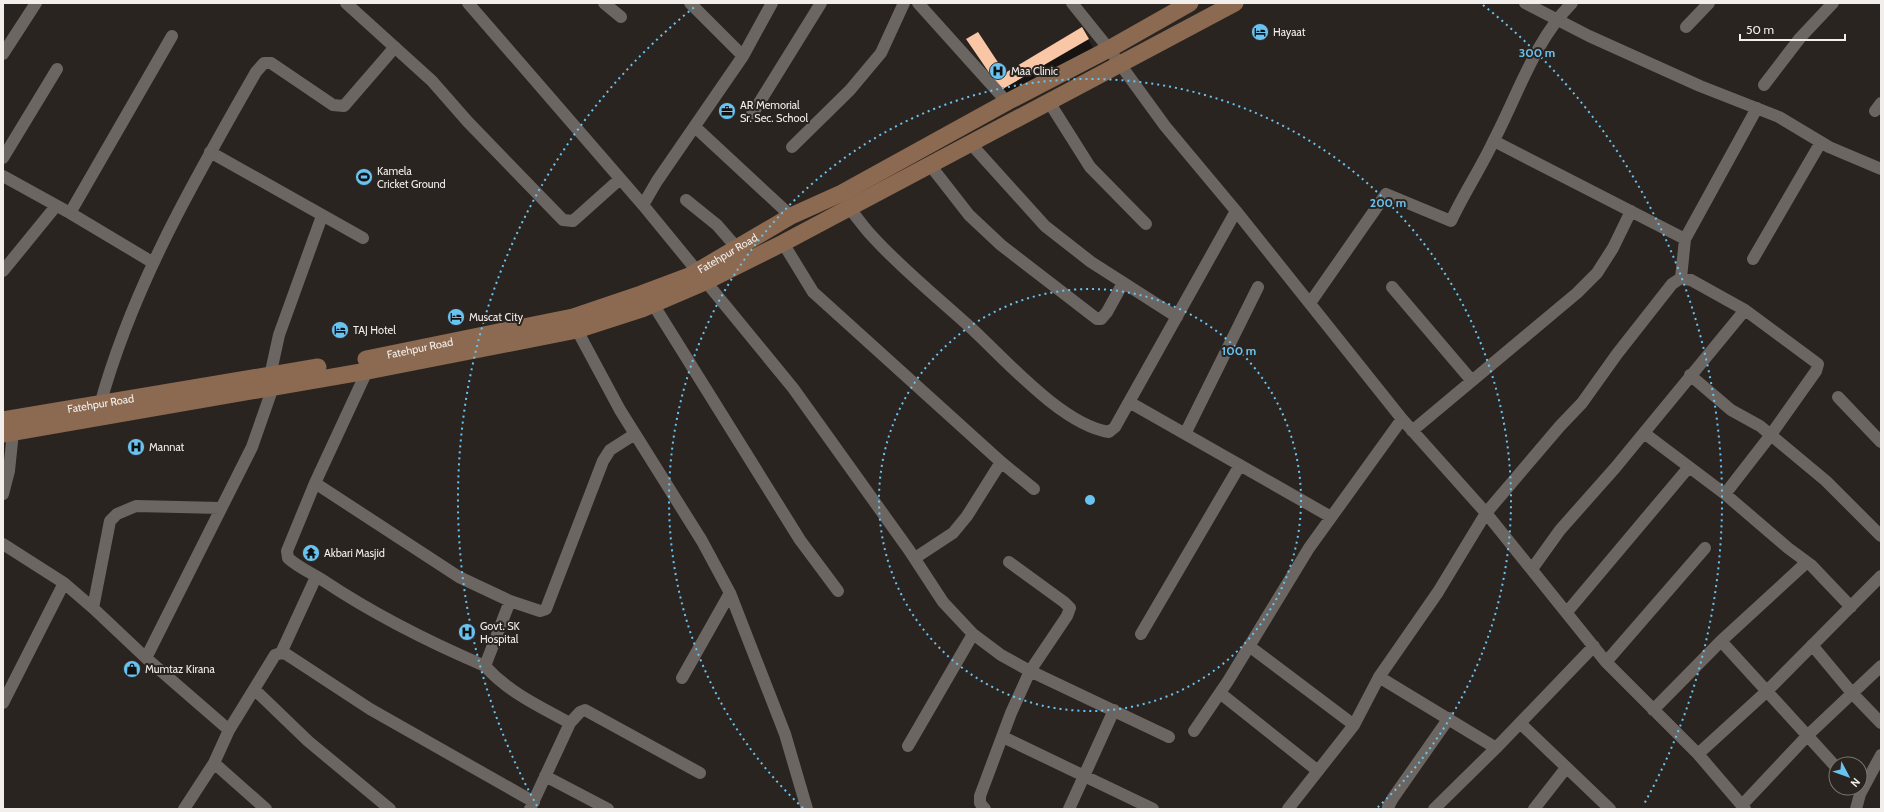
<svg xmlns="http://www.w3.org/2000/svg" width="1884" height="812" viewBox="0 0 1884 812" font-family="Cabin,sans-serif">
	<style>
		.shadow { fill: #0007 }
		.building { fill: #f9c6a6 }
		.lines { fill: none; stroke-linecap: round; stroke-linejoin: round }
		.street { stroke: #6c6662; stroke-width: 12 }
		.secondary { stroke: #8b6a51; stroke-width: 17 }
		.ring { fill: none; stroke: #69c3f1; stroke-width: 2; stroke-dasharray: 2 4 }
		.labels { text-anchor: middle; stroke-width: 4; stroke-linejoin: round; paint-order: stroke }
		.poi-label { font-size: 11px; fill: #f2eeec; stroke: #2a2421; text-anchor: start }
		.street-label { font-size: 11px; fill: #f2eeec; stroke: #2a2421 }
		.centre { fill: #69c3f1; stroke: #2a2421; stroke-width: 2 }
		.ring-label { font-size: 12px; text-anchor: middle; font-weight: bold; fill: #69c3f1; stroke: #2a2421; stroke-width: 4; stroke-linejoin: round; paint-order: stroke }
	</style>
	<rect width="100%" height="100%" fill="#2a2421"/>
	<path class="shadow" d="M 1082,28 L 1093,48 L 1007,98 L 967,39 L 1005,74 Z"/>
	<path class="building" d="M 1082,27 L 1089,39 L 1001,90 L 966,39 L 978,32 L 1005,73 Z"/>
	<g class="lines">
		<path class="street" d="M 346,3 L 432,81 L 468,122 L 563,220 L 573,221 L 620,179
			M 468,3 L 643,205 L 793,388 L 909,550 L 943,602 L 973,634 L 1001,655 L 1030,671 L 1169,737
			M 604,3 L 621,17
			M 690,3 L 743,56
			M 918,3 L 1007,102
			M 1072,3 L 1109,49 L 1165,126 L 1236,211 L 1402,419 L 1486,513 L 1606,662 L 1698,754 L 1745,809
			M 1525,3 L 1589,36 L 1700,86 L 1779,117 L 1829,147 L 1881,169
			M 1686,27 L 1709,3
			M 3,54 L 36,3
			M 1764,85 L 1800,38 L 1833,3
			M 1049,102 L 1090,167 L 1146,224
			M 1875,111 L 1881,103
			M 751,116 L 821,3
			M 695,127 L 791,216
			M 1494,141 L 1685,239 L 1757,108
			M 971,144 L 1045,226 L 1091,262 L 1177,317
			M 792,147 L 850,90 L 881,53 L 904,3
			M 210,152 L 363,238
			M 3,158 L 57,69
			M 930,165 L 969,215 L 1001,245 L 1097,319 L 1101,319 L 1107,312 L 1123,283
			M 3,176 L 70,213 L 152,262
			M 686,200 L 717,225 L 737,248
			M 643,205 L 657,181 L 743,56 L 772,3
			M 849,208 C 857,217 864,228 872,236 C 901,268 938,298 970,327 C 1005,359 1062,425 1109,432 L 1115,427 L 1129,402 L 1236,211
			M 70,213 L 172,36
			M 783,243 L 813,292 L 1001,462 L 1034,489
			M 1753,259 L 1821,142
			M 3,271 L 56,206
			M 1681,278 L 1685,239
			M 1392,287 L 1472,381
			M 1310,303 L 1386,194 L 1451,221 C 1464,193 1481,168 1494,140 C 1518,94 1535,40 1572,3
			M 653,304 L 800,540 L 838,591
			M 577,330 L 620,410 L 702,541 L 730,593 L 785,734 L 807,809
			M 367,371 L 315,483 L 287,551 L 288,558 C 299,568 312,573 324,581 C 375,615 429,642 485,666
			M 1690,375 L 1731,410 L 1760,426 L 1826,481 L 1881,536
			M 270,376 L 279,335 L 322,216
			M 1838,397 L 1881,442
			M 1129,402 L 1331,517
			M 100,405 C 133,285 195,179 256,72 L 264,63 L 271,63 L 333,105 L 344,106 L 395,47
			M 1412,431 L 1577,293 L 1597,273 L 1613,248 L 1631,211
			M 1644,433 L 1725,494 L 1788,548 L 1811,565 L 1851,607
			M 1185,434 L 1258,287
			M 315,483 L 459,577 L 510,601 L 485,666 C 508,692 540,707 570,723 L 580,712 L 585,710 L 700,773
			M 3,494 L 9,471 L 13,432
			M 3,544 L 64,583 L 93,608 L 146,658 L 229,730 L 214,763 L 266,809
			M 915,558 L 953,533 L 967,516 L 1001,462
			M 1532,569 L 1560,530 L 1615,468 L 1745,310
			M 510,601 L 540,611 L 546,609 L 603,461 L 610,450 L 635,434
			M 93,608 L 110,521 L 117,514 L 136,506 L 221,508
			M 1567,612 L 1689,467
			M 1141,634 L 1240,465
			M 1721,641 L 1836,767
			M 1812,645 L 1852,693 L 1881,723
			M 1249,646 L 1354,725
			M 281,653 L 316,577
			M 146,658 L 252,447 L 273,387
			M 1606,662 L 1705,548
			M 1379,677 L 1496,748
			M 682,678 L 730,593
			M 254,689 L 308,741 L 390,809
			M 1220,693 L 1318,771
			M 3,703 L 64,583
			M 1653,710 L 1721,641 L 1807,562
			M 1520,723 L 1610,809
			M 229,730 L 275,655 L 281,653 L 286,654 L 370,709 L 534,802
			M 1194,731 L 1228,681 L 1309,548 L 1402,419
			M 1003,737 L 1153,809
			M 908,746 L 973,634
			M 1698,754 L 1766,692 L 1881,576
			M 545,776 L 608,809
			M 1742,805 L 1808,735 L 1881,666
			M 184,809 L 214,763
			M 530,809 L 570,723
			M 985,809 L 980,803 L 980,796 L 1011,713 L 1030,671 L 1067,616 L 1070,608 L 1064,602 L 1009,562
			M 1069,809 L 1114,710
			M 1288,809 L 1354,725 L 1379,677 L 1438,592 L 1486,513 L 1560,426 L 1582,403 L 1617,354 L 1672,284 L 1681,278 L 1691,280 L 1745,310 L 1818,364 L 1816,371 L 1770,436 L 1725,494
			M 1389,809 L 1388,807 L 1393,798 L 1449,718
			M 1434,809 L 1496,748 L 1594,646
			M 1534,809 L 1566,768
			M 1856,809 L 1860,794 L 1881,755"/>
		<g class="secondary">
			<path id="s1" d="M 366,359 L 573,317 L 641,294 L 689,276 L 791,216 L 842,193 L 1007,102 L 1109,49 L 1190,3"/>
			<path id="s2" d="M 3,420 L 318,367"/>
			<path d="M 3,434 L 367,371 L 577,330 L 642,309 L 705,282 L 783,243 L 1235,3"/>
		</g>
	</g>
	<g class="ring">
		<circle cx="1090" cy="500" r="211"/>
		<path d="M803 808A421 421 0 1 1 1377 808"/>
		<path d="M537 806A632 632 0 0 1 697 5M1483 5A632 632 0 0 1 1643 806"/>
	</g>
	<defs>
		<g id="hotel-disc" transform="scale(0.9)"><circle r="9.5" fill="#69c3f1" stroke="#2a2421"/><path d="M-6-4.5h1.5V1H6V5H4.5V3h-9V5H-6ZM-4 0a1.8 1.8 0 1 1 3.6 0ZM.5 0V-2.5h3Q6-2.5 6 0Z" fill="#111"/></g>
		<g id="hospital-disc" transform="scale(0.9)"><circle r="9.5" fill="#69c3f1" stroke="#2a2421"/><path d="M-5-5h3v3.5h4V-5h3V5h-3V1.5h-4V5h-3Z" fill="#111"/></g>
		<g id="office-disc" transform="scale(0.9)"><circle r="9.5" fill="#69c3f1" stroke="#2a2421"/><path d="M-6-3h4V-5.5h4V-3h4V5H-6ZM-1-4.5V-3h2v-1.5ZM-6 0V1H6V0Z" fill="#111"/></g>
		<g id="stadium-disc" transform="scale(0.9)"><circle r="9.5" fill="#69c3f1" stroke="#2a2421"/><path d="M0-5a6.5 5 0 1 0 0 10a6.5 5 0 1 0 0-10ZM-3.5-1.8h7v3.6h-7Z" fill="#111"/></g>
		<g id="temple-disc" transform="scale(0.9)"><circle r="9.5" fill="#69c3f1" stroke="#2a2421"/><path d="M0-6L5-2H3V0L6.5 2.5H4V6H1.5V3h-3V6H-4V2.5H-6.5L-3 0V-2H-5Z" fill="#111"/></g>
		<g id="shop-disc" transform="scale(0.9)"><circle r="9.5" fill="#69c3f1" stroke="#2a2421"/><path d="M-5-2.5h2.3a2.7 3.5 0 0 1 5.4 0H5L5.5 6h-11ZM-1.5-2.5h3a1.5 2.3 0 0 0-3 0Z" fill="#111"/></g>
	</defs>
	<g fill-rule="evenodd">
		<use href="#hotel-disc" x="1260" y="32"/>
		<use href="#hospital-disc" x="998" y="71"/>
		<use href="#office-disc" x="727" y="111"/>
		<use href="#stadium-disc" x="364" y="177"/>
		<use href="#hotel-disc" x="456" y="317"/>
		<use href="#hotel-disc" x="340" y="330"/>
		<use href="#hospital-disc" x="136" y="447"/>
		<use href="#temple-disc" x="311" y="553"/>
		<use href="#hospital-disc" x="467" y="632"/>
		<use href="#shop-disc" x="132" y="669"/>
	</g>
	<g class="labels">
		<g class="poi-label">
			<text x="1273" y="36">Hayaat</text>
			<text x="1011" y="75">Maa Clinic</text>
			<text x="740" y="109">AR Memorial<tspan x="740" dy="13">Sr. Sec. School</tspan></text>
			<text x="377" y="175">Kamela<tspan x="377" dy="13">Cricket Ground</tspan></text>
			<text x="469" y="321">Muscat City</text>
			<text x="353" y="334">TAJ Hotel</text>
			<text x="149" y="451">Mannat</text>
			<text x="324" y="557">Akbari Masjid</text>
			<text x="480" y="630">Govt. SK<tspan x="480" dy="13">Hospital</tspan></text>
			<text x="145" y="673">Mumtaz Kirana</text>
		</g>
		<g class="street-label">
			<text dy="4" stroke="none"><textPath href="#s1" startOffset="379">Fatehpur Road</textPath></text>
			<text dy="4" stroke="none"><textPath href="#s1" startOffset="55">Fatehpur Road</textPath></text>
			<text dy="4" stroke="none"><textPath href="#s2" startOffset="99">Fatehpur Road</textPath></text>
		</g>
	</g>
	<circle cx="1090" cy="500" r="6" class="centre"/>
	<g class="ring-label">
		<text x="1537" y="57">300 m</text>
		<text x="1388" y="207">200 m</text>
		<text x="1239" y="355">100 m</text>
	</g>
	<rect width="1884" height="812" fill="none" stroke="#f2eeec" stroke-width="8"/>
	<g transform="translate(1848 776) rotate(131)"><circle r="19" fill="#2a2421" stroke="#7a7572"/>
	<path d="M0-3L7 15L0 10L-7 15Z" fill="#69c3f1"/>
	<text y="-6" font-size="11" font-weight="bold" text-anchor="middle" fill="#f2eeec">N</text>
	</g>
	<path d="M1740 34v6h105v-6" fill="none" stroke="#f2eeec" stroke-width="2"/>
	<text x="1746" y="34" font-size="12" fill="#f2eeec" stroke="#2a2421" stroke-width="3" paint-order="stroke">50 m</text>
</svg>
